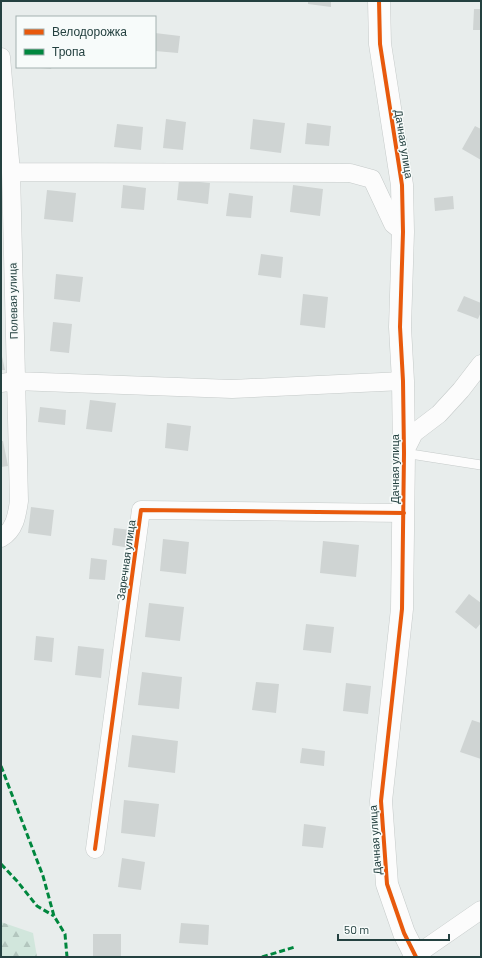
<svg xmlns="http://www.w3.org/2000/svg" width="482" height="958" viewBox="0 0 482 958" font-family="Barlow,sans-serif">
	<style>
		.forest { fill: url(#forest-firs) }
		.building { fill: #cfd4d3 }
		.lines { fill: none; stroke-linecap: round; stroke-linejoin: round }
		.service-casing { stroke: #c5cac9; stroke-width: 10 }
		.minor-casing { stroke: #c5cac9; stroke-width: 19 }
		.tertiary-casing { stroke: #c5cac9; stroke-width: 23 }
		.service { stroke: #fcfcfc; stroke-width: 9 }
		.minor { stroke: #fcfcfc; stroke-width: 18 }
		.tertiary { stroke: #fcfcfc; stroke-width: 22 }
		.quiet { stroke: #00873e; stroke-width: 3; stroke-dasharray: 6 3; stroke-linecap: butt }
		.cycleway-casing { stroke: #f7fbfa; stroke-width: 6 }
		.cycleway { stroke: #e8590c; stroke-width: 4 }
		.labels { text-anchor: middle; stroke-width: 3; stroke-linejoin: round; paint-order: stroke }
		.street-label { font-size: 11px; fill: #244140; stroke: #f7fbfa }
	</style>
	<defs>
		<pattern id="forest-firs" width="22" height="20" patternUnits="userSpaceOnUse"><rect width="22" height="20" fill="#d1e6dc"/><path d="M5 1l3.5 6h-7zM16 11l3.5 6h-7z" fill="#b3c6be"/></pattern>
	</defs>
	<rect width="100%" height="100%" fill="#e8edec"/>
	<path class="forest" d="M 1,922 L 33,933 L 37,957 L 1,957 Z"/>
	<path class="building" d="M 308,1 L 331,1 L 331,7 L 308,4 Z
		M 474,9 L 481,9 L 481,30 L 473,30 Z
		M 155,33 L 180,36 L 178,53 L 155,51 Z
		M 41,67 L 52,67 L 51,69 L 41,68 Z
		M 166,119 L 186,122 L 183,150 L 163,148 Z
		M 253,119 L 285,123 L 281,153 L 250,149 Z
		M 307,123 L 331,126 L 329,146 L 305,144 Z
		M 117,124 L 143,127 L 141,150 L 114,147 Z
		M 475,126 L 481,129 L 481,160 L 462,149 Z
		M 179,180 L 210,183 L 208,204 L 177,200 Z
		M 123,185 L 146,188 L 144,210 L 121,208 Z
		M 293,185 L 323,189 L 320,216 L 290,212 Z
		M 47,190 L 76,193 L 73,222 L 44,219 Z
		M 229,193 L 253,196 L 251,218 L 226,216 Z
		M 453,196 L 454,209 L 435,211 L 434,198 Z
		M 261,254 L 283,257 L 281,278 L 258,275 Z
		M 56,274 L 83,277 L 80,302 L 54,299 Z
		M 303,294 L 328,297 L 325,328 L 300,325 Z
		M 464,296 L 481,303 L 481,312 L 478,319 L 457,311 Z
		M 53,322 L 72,324 L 69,353 L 50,351 Z
		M 1,352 L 5,370 L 1,370 Z
		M 90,400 L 116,403 L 112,432 L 86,429 Z
		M 40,407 L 66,410 L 65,425 L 38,422 Z
		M 167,423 L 191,426 L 188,451 L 165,448 Z
		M 1,441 L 3,441 L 8,466 L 1,467 Z
		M 31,507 L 54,510 L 51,536 L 28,533 Z
		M 114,528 L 132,530 L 130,548 L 112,545 Z
		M 163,539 L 189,542 L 186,574 L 160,571 Z
		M 323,541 L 359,545 L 356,577 L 320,573 Z
		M 91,558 L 107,560 L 105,580 L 89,579 Z
		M 469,594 L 481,603 L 481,623 L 476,629 L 455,612 Z
		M 149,603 L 184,607 L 180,641 L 145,637 Z
		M 306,624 L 334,627 L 331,653 L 303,650 Z
		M 36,636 L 54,638 L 52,662 L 34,660 Z
		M 78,646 L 104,649 L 101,678 L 75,675 Z
		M 142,672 L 182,677 L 179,709 L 138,705 Z
		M 256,682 L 279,684 L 276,713 L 252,710 Z
		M 346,683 L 371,686 L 368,714 L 343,711 Z
		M 472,720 L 481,723 L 481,759 L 460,752 Z
		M 132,735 L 178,741 L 175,773 L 128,767 Z
		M 302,748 L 325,751 L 324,766 L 300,763 Z
		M 124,800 L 159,804 L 155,837 L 121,833 Z
		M 304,824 L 326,827 L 323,848 L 302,846 Z
		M 122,858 L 145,862 L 141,890 L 118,887 Z
		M 181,923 L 209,925 L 208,945 L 179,943 Z
		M 93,934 L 121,934 L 121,957 L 93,957 Z"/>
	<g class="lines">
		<g class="service-casing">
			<path id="service" d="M 404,453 L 481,465"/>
		</g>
		<g class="minor-casing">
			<path id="minor" d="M 1,57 L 11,172 L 19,501 C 17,515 15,530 1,538
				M 11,172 L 350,173 L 372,179 L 393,224 L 403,232
				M 1,383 L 15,381 L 232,389 L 403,381
				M 404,453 L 414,433 L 439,414 L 461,390 L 481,364
				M 95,849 L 141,510 L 404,513
				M 416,955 L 481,910"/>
		</g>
		<g class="tertiary-casing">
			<path id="tertiary" d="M 379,1 L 380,44 L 402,185 L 403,232 L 400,327 L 403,381 L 404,453 L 402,609 L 381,801 L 387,884 L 404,933 L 416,957"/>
		</g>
		<use href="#service" class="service"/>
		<use href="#minor" class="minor"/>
		<use href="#tertiary" class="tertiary"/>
		<path class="quiet" d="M 1,766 L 43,876 L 54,916 L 65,934 L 67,957
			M 1,864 L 17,881 L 37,906 L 54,916
			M 262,957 L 295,947"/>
		<g class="cycleway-casing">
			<path id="cycleway" d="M 379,1 L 380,44 L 402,185 L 403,232 L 400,327 L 403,381 L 404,453 L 402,609 L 381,801 L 387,884 L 404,933 L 416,957
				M 95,849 L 141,510 L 404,513"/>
		</g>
		<use href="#cycleway" class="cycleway"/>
	</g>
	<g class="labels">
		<g class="street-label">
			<text transform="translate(404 144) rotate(81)" y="4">Дачная улица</text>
			<text transform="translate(13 301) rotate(-91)" y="4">Полевая улица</text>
			<text transform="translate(395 469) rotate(-90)" y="4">Дачная улица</text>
			<text transform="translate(126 560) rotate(-82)" y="4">Заречная улица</text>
			<text transform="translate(375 840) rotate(-94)" y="4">Дачная улица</text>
		</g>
	</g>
	<rect width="482" height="958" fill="none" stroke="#244140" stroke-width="4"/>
	<rect x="16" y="16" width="140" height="52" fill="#f7fbfa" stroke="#a3b1b0"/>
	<rect x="24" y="29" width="20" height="6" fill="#e8590c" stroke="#a3b1b0"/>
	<text x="52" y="36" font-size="12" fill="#244140">Велодорожка</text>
	<rect x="24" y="49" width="20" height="6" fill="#00873e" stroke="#a3b1b0"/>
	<text x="52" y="56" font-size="12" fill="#244140">Тропа</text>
	<path d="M338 934v6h111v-6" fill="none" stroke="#244140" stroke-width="2"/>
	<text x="344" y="934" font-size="12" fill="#244140" stroke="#f7fbfa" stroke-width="3" paint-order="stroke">50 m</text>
</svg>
